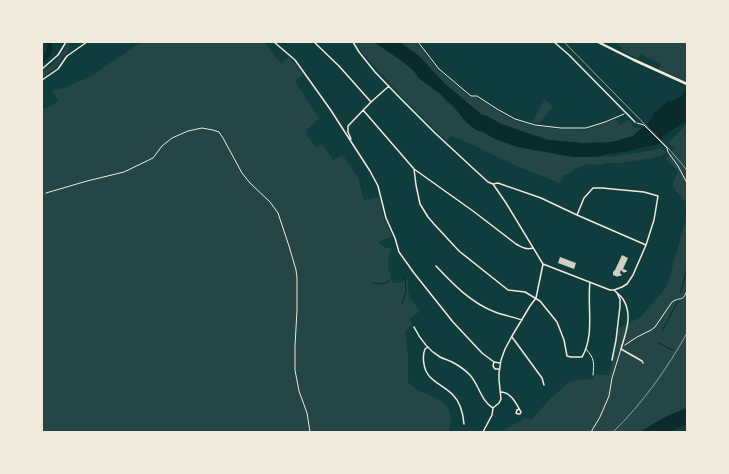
<svg xmlns="http://www.w3.org/2000/svg" width="729" height="474" viewBox="0 0 729 474" font-family="'PT Sans Narrow',sans-serif">
	<style>
		.green { fill: #244646 }
		.water { fill: #0a2a2b }
		.lines { fill: none; stroke-linecap: round; stroke-linejoin: round }
		.stream { stroke: #0a2a2b; stroke-width: 1 }
		.river { stroke: #0a2a2b; stroke-width: 5 }
		.building { fill: #cfcfc3 }
		.path { stroke: #f1e9da; stroke-width: 1 }
		.service { stroke: #f1e9da; stroke-width: 1 }
		.minor { stroke: #f1e9da; stroke-width: 1.5 }
		.primary { stroke: #f1e9da; stroke-width: 2.5 }
		.rail { stroke: #97a49c; stroke-width: 1 }
	</style>
	<rect width="100%" height="100%" fill="#0f3d3e"/>
	<path class="green" d="M 69,42 L 70,42 L 68,52 L 64,56 L 56,67 L 42,78 L 42,72 L 57,60 Z
		M 141,42 L 265,42 L 276,58 L 281,63 L 289,57 L 303,74 L 295,81 L 319,118 L 307,130 L 307,135 L 316,148 L 322,144 L 333,160 L 342,155 L 344,157 L 358,178 L 364,200 L 378,197 L 380,201 L 383,216 L 392,236 L 378,242 L 384,247 L 392,249 C 385,260 389,272 393,283 L 399,283 L 408,279 L 408,292 L 410,298 L 420,311 L 409,319 L 412,324 L 405,332 L 408,356 L 408,382 C 410,384 413,387 415,388 C 426,396 446,398 450,413 C 452,419 450,426 449,432 L 42,432 L 42,109 L 47,108 L 58,101 L 52,90 L 64,88 L 93,75 Z
		M 355,42 L 374,42 L 402,61 L 413,70 L 420,79 L 438,92 L 476,130 L 483,132 L 493,138 L 518,147 L 573,157 L 617,156 L 655,150 L 661,148 L 666,152 L 661,156 L 656,156 L 654,158 L 620,163 L 605,163 L 600,165 L 587,164 L 575,169 L 569,174 L 564,175 L 560,183 L 516,166 L 469,143 L 451,136 L 447,141 L 404,99 L 361,51 Z
		M 400,42 L 416,42 L 438,70 L 470,97 L 476,97 L 494,109 L 513,120 L 533,126 L 558,129 L 585,130 L 616,119 L 619,125 L 629,120 L 634,128 L 641,128 L 633,136 L 612,142 L 582,143 L 548,140 L 501,124 L 487,116 L 482,115 L 445,84 L 419,56 Z
		M 614,42 L 687,42 L 687,82 L 659,69 L 661,64 L 641,54 L 638,59 L 623,52 L 621,46 Z
		M 545,99 L 553,106 L 540,123 L 532,122 Z
		M 687,124 L 687,408 L 665,417 L 640,432 L 492,432 L 504,430 L 525,418 L 531,420 L 550,399 L 570,381 L 593,379 L 594,374 L 608,375 L 609,371 L 610,371 L 615,349 L 617,329 L 641,317 L 667,286 L 686,219 L 686,202 C 682,197 671,189 673,183 C 674,178 677,177 678,171 L 666,159 L 675,148 L 668,143 Z"/>
	<path class="water" d="M 374,42 L 400,42 L 419,56 L 445,84 L 482,115 L 487,116 L 501,124 L 548,140 L 582,143 L 612,142 L 633,136 L 651,120 L 653,114 L 669,100 L 671,102 L 682,96 L 685,91 L 687,90 L 687,122 L 683,123 L 663,136 L 659,144 L 624,152 L 607,154 L 598,157 L 573,157 L 518,147 L 506,143 L 493,138 L 483,132 L 476,130 L 466,122 L 453,106 L 438,92 L 420,79 L 413,70 L 402,61 Z
		M 687,408 L 687,424 L 670,432 L 640,432 L 665,417 Z"/>
	<g class="lines">
		<path class="stream" d="M 373,283 C 379,285 387,284 391,279
			M 680,293 L 687,269
			M 402,304 L 406,291 L 405,278
			M 662,331 L 678,301
			M 658,343 L 673,350"/>
		<path class="river" d="M 42,61 L 49,53 L 50,42"/>
	</g>
	<path class="building" d="M 622,255 L 628,258 L 623,269 L 626,270 L 627,272 L 625,272 L 624,273 L 621,270 L 620,273 L 622,275 L 620,276 L 618,276 L 618,277 L 613,275 L 613,272 L 615,270 Z
		M 560,257 L 576,263 L 574,269 L 558,263 Z"/>
	<g class="lines">
		<path class="path" d="M 418,42 L 439,69 L 471,96 L 477,96 L 497,109 L 515,119 L 535,125 L 561,128 L 586,128 L 605,122 L 624,114
			M 637,123 L 644,125 L 667,148 L 668,152 L 678,166 L 687,183
			M 46,193 L 87,181 L 124,172 L 153,158 L 162,146 L 172,138 L 188,131 L 202,128 L 213,130 L 219,132 L 223,138 L 242,173 L 250,183 L 270,202 L 278,213 L 289,246 L 296,270 L 297,278 L 297,310 L 295,346 L 295,370 L 299,391 L 307,413 L 310,432
			M 625,345 L 637,337 L 651,330 L 655,327 L 672,302 C 681,296 683,303 687,290"/>
		<path class="service" d="M 586,349 C 595,359 594,363 593,375
			M 591,432 L 600,417 L 609,396 L 612,378 L 621,349"/>
		<path class="minor" d="M 274,42 L 295,60 L 330,109 L 370,171 L 378,186 L 386,218 L 395,238 L 399,252 L 414,273 L 453,322 L 482,353 L 494,362
			M 314,42 L 339,66 L 371,102
			M 353,42 L 359,52 L 375,72 L 399,97 L 435,133 L 476,171 L 488,182 L 493,184 L 506,203 L 543,264 L 610,290 L 614,290 L 622,287 L 627,284 L 633,275 L 646,245 L 654,220 L 658,196 L 644,192 L 602,188 L 593,188 L 584,198 L 577,215
			M 554,42 L 569,55 L 635,122
			M 42,69 L 58,55 L 66,42
			M 42,80 L 58,69 L 67,56 L 87,42
			M 363,110 L 414,169 L 473,211 L 516,244 C 522,247 525,250 533,248
			M 351,139 L 348,132 L 348,126 L 371,102 L 389,86
			M 414,169 L 416,185 L 420,204 L 428,217 L 434,224 L 459,251 L 508,290 L 525,292 L 540,301 L 557,322 L 564,340 L 567,356 L 571,357 L 582,357 C 595,335 587,306 590,282
			M 493,184 L 498,183 L 541,198 L 577,215 L 646,245
			M 436,266 C 453,284 471,303 495,312 C 503,315 513,317 522,320
			M 614,290 C 617,293 621,296 623,299 C 633,315 626,332 621,349 L 642,361 L 643,363
			M 414,327 C 420,339 428,350 440,357 C 444,359 448,360 452,362 C 458,365 465,370 470,375 C 479,385 481,401 493,408
			M 512,337 L 542,378 L 544,385
			M 428,347 L 425,349 C 423,354 423,359 424,364 C 426,381 443,384 453,395 C 461,403 463,413 464,424
			M 612,360 L 616,340 L 620,306 L 620,299 L 617,293
			M 499,369 L 495,369 L 493,366 L 494,362 L 500,363
			M 501,392 C 511,392 517,405 521,412 L 520,414 L 518,414 L 516,413 L 517,410 L 519,409
			M 493,408 L 499,403 L 501,399 L 499,380 L 499,373 L 501,360 L 505,349 L 512,336 L 530,306 L 536,298 L 543,264
			M 483,432 L 492,415 L 493,408"/>
		<path class="primary" d="M 598,42 L 634,60 L 687,84"/>
		<path class="rail" d="M 564,42 L 668,148 L 682,164 L 687,171
			M 613,432 C 643,403 667,369 687,333"/>
	</g>
	<rect width="729" height="474" fill="none" stroke="#f1e9da" stroke-width="86"/>
</svg>
